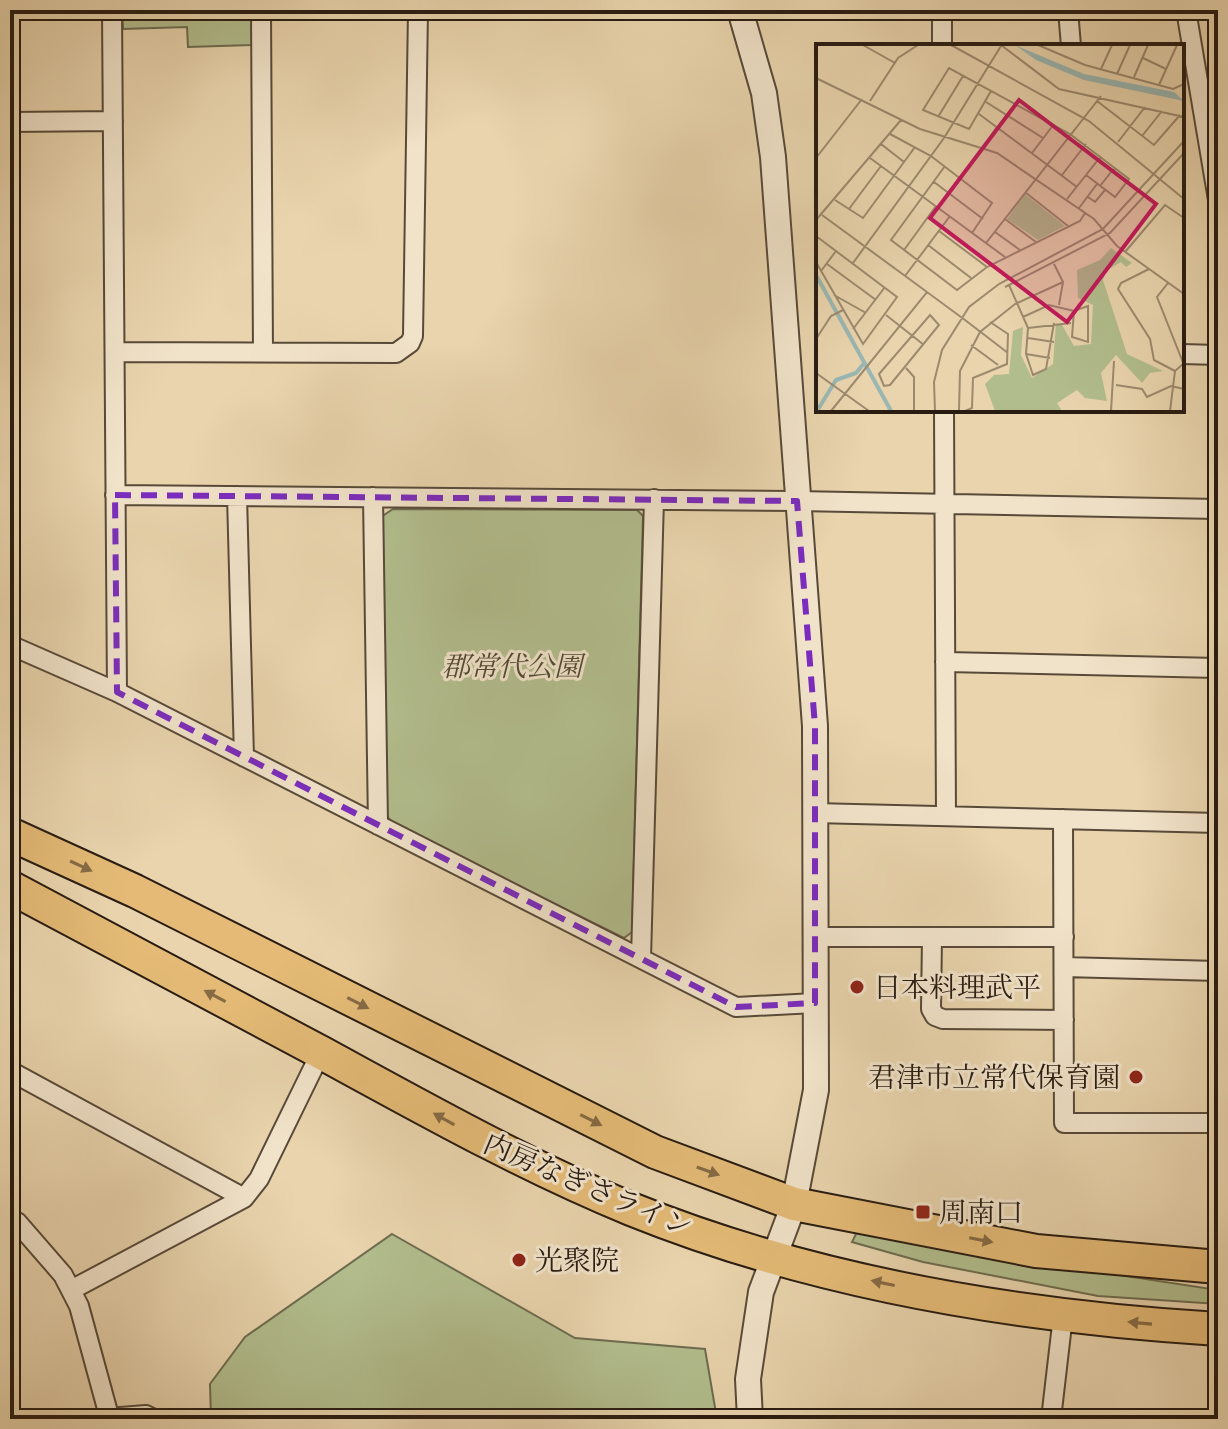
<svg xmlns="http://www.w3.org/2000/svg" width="1228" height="1429" viewBox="0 0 1228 1429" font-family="'IM FELL English','Noto Serif JP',serif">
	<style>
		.green { fill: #b2bd8d; stroke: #6d6c50; stroke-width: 2 }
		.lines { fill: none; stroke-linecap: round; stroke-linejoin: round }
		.minor-casing { stroke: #584a39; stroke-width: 22 }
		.tertiary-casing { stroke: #584a39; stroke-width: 28 }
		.trunk-casing { stroke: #281c12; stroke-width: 36 }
		.minor { stroke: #f1e3ca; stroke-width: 18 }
		.tertiary { stroke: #f1e3ca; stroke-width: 24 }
		.trunk { stroke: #e4ba76; stroke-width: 32 }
		.oneway { fill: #866b44 }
		.marked { fill: none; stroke: #7b2cbf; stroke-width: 6; stroke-dasharray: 16 10; stroke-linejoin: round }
		.poi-dot { fill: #8f2418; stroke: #f1e3ca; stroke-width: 3 }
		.labels { text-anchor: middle; stroke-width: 6; stroke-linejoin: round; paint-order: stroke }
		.park-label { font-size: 28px; font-style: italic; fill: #514c37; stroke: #f1e3ca }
		.poi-label { font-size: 28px; fill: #281c12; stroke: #f1e3ca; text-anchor: start }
		.street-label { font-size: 28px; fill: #281c12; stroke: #f1e3ca }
		.inset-river { fill: none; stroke: #9ab7b3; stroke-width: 4 }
		.inset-road { fill: none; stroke: #9c8a6f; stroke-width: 2 }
		.view { fill: #c2185b; fill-opacity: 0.15; stroke: #c2185b; stroke-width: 4 }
		.inset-edge { fill: none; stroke: #281c12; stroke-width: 4 }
	</style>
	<rect width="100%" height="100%" fill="#e9d4ad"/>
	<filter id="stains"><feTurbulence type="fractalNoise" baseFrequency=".0025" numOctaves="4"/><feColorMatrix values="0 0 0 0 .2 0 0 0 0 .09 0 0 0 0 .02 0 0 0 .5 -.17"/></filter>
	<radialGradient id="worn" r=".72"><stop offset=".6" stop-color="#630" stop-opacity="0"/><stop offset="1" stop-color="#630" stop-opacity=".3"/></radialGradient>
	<path class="green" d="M 122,10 L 251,10 L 252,45 L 188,47 L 187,27 L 123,29 Z
		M 393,509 L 637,510 L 643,516 L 632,932 L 624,938 L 393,824 L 387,816 L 381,517 Z
		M 858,1230 L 909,1243 L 1218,1290 L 1218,1304 L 1098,1296 L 923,1262 L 852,1242 Z
		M 392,1234 L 575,1338 L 705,1349 L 717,1419 L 211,1419 L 210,1384 L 245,1337 Z"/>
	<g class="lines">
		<g class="minor-casing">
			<path id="minor" d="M 112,10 L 117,692
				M 261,10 L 263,352
				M 942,10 L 942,46
				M 1068,10 L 1071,46
				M 1186,10 L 1218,200
				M 10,122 L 113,121
				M 115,352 L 396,353 L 410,343 L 413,336 L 418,10
				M 1182,354 L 1218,355
				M 944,410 L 946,816
				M 115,495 L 797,501 L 1218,509
				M 237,496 L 244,757
				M 373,497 L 378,825
				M 10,645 L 117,692 L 736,1007 L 815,1003
				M 945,662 L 1218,668
				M 814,813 L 1218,823
				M 1063,819 L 1064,1123 L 1218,1123
				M 815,937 L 1064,937
				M 932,937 L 931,1009 L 935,1016 L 943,1019 L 1064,1020
				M 641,958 L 654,499
				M 1064,967 L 1218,971
				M 10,1071 L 244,1198
				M 10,1219 L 17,1222 L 63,1275 L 79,1306 L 109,1416
				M 71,1290 L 244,1198 L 259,1179 L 321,1052
				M 95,1419 L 146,1415 L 154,1419
				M 1051,1419 L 1063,1316"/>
		</g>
		<g class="tertiary-casing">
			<path id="tertiary" d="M 740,10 L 764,93 L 773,157 L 815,726 L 816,1090 L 794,1204 L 761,1292 L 748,1379 L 750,1419"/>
		</g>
		<g class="trunk-casing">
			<path id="trunk" d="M 10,834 L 135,891 L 655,1152 L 794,1204 L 1036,1251 L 1218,1267
				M 10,887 C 114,942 218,997 322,1053 C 423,1108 524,1165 631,1209 C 814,1283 1021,1317 1218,1329"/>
		</g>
		<use href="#minor" class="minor"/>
		<use href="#tertiary" class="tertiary"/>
		<use href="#trunk" class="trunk"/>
	</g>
	<defs><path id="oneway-solid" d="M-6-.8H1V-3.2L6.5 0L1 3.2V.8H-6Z" transform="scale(2)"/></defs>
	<g class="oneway">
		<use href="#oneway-solid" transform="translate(81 866) rotate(25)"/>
		<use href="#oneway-solid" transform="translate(215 996) rotate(-152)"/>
		<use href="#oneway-solid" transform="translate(358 1003) rotate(27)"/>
		<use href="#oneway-solid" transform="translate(444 1119) rotate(-151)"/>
		<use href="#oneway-solid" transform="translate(591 1120) rotate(27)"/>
		<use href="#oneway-solid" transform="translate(708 1171) rotate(20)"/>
		<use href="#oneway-solid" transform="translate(981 1240) rotate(11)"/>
		<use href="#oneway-solid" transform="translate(883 1283) rotate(-168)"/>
		<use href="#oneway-solid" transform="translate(1140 1323) rotate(-175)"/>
	</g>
	<path class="marked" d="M 115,495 L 797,501 L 815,726 L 815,1003 L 736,1007 L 117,692 Z"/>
	<g class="poi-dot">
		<circle cx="857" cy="987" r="8"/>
		<circle cx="1136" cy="1077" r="8"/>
		<rect x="915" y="1204" width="16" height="16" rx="4"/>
		<circle cx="519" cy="1260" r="8"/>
	</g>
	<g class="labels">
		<g class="park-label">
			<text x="512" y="676">郡常代公園</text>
		</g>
		<g class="poi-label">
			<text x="873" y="997">日本料理武平</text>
			<text x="1120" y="1087" text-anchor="end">君津市立常代保育園</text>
			<text x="939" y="1222">周南口</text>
			<text x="535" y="1270">光聚院</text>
		</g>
		<g class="street-label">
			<text transform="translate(588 1185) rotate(23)" y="10">内房なぎさライン</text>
		</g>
	</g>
	<g transform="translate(816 44)">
		<rect width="368" height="368" fill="#e9d4ad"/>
		<path d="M 209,150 L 249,182 L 222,196 L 191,175 ZM 295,204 L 316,219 L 310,223 L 305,218 L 290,227 L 287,236 L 311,310 L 347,327 L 334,329 L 326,339 L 300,311 L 285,329 L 291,357 L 269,354 L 261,346 L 241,359 L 246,367 L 179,367 L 169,340 L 178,331 L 193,330 L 197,287 L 207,283 L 205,311 L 216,334 L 237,320 L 240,280 L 246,281 L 258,302 L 275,300 L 277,261 L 262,254 L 261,226 L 284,216 Z" fill="#b2bd8d"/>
		<path d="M 199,1 L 268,30 L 358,48 L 368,57 L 268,36 L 220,16 Z" fill="#9ab7b3"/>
		<path class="inset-river" d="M 0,231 L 75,367M 1,367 L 20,336 L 40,329 L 49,318"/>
		<path class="inset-road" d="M 47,1 L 79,19M 135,1 L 273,77 L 368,155M 185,1 L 243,45 L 368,73M 222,1 L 269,21 L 357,45 L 368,40M 327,14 L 350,25M 285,25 L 296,1M 301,30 L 314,1M 318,33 L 332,1M 0,34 L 104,85 L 181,109 L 278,175 L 301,202 L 368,250M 343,41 L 361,1M 175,47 L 153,85 L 107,66 L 133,24 L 254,90 L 313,135 L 299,153 L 270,131M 54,57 L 82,14 L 102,1M 281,57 L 338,101 L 364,71M 170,58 L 227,94M 163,70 L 261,143M 122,73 L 147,32M 74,90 L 115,112 L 176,159 L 156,189M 326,92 L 346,67M 302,98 L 329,63M 65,100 L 88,118M 167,104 L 181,83M 216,109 L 238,80M 0,114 L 46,55M 54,114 L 189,213M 129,122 L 75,196 L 141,246 L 171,223 L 264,177 L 269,169M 246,131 L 270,100M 118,138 L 167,175M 284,142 L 299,123M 209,148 L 252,182M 272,153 L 279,158 L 289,146M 251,155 L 285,112M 19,156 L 47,174 L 99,103M 263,164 L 281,140M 33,165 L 65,122M 6,171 L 111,248M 189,175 L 220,198M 0,176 L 85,76M 123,187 L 171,223M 179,188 L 204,206M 0,192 L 81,253 L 47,300 L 0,218M 170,199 L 285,52M 112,201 L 155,234M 88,206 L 120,162M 309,208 L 349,161 L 368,174M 37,219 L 128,94 L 185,2M 11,220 L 60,256M 238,220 L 247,238 L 243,261M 333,225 L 305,239 L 302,245 L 334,295 L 338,316 L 359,327M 5,227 L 20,207M 89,232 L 134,172M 352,239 L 341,253 L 368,321M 193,241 L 212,284 L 210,310 L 217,331 L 230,325 L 238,279M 189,243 L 294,189 L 368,109M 18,251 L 50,269M 70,271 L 108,301M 114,271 L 123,281 L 74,341 L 68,342 L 63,330 ZM 207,273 L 233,261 L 258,267 L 272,262 L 272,298 L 256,293 L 258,267M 149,276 L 192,309M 212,284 L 255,279M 37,285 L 69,243M 212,294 L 238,298M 0,295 L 15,272 L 27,266M 155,301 L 182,321M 210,310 L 234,314M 90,324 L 98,333 L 98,367M 0,329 L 53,367M 300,341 L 326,345 L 331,353 L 355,342 L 368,345M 15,367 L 111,248 L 149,276M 119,367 L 118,338 L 126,306 L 153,263 L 183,240 L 287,185 L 368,97M 143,367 L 144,327 L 164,288 L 199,260 L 247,238M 149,367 L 156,364 L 157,334 L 191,320 L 192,290 L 174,278M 295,367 L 298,317M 354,367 L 359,327 L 367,320"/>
		<path class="view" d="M 203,56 L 340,160 L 251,278 L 114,174 Z"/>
		<rect width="368" height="368" class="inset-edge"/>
	</g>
	<rect width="1228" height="1429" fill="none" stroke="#e9d4ad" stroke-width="40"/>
	<rect x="12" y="12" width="1204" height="1405" fill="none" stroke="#281c12" stroke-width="4"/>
	<rect x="20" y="20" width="1188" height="1389" fill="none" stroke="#281c12" stroke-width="2"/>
	<rect width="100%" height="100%" filter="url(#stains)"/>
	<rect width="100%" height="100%" fill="url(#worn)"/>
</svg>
